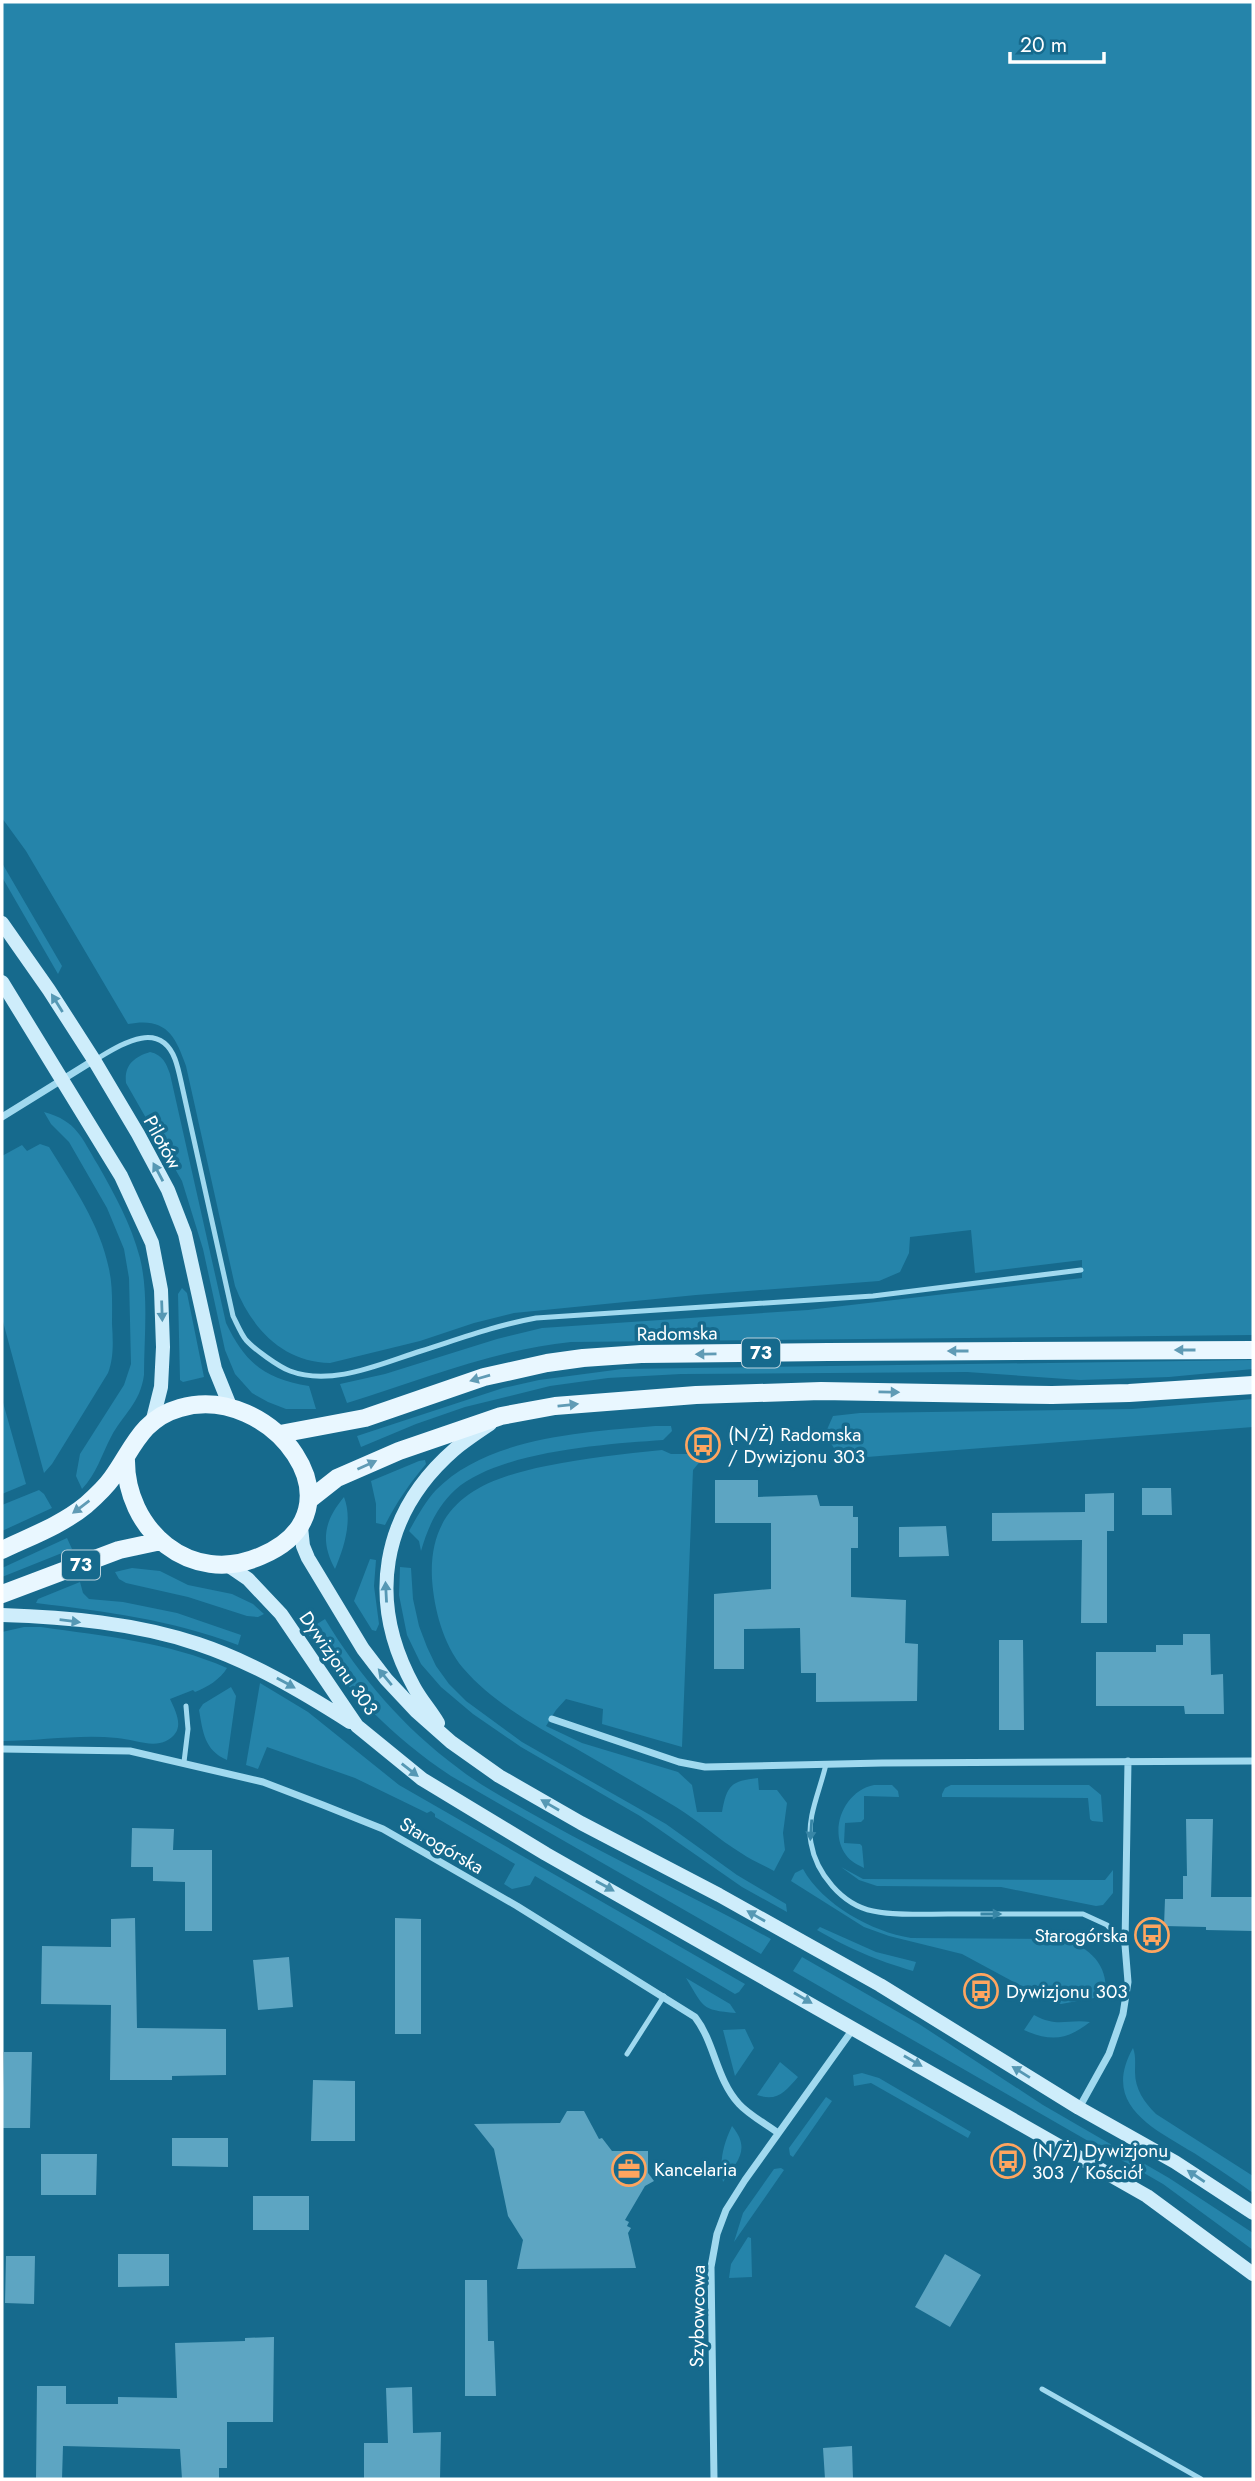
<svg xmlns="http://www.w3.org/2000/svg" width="1255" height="2481" viewBox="0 0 1255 2481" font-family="Jost,sans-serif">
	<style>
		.green { fill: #2584aa }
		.building { fill: #5da5c2 }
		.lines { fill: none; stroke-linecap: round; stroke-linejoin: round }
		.service { stroke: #a0d9ef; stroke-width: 5 }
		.minor { stroke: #a0d9ef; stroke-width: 7 }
		.secondary { stroke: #ceedfb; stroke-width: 14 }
		.primary { stroke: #e9f7ff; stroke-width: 18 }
		.oneway { fill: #5698b4 }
		.oneway2 { fill: #609bb5 }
		.oneway3 { fill: #3886a6 }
		.labels { text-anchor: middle; stroke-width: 7; stroke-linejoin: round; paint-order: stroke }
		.shield { fill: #166a8d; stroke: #b9d2dd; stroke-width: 2 }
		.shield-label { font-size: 18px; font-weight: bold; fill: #fff }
		.street-label { font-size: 19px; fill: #fff; stroke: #166a8d }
		.poi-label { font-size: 19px; fill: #fff; stroke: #166a8d; text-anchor: start }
	</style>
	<rect width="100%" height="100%" fill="#166a8d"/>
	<path class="green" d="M 2,2 L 1253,2 L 1253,1335 L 571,1342 C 492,1350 422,1380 347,1403 L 340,1384 L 385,1374 L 497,1339 L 542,1328 L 808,1310 L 1082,1278 L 1082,1260 L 975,1273 L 971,1230 L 910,1237 L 909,1253 L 900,1272 L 879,1281 L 696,1295 L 514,1313 L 474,1323 L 420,1341 L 330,1363 C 283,1362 251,1328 235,1286 L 186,1066 C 175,1034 165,1017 128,1024 L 26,851 L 2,818 Z
		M 2,863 L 62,966 L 58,974 L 2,877 Z
		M 150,1052 C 163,1055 166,1063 170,1074 L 226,1323 C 245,1363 265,1379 309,1386 L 316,1409 L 286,1409 L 268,1402 L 252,1393 L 235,1374 L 225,1350 L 203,1249 L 182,1181 L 126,1083 C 124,1065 134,1057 150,1052 Z
		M 44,1112 C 77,1121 81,1137 98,1165 C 115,1195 131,1224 140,1258 C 149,1295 144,1338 144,1375 C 140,1404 123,1414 111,1437 C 101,1456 97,1473 82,1489 L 76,1476 L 80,1454 L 124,1385 L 131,1364 L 129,1278 L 124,1249 L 107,1208 L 69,1142 L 51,1124 Z
		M 40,1144 L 49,1147 C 73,1186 100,1224 109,1269 C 113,1287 112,1306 112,1324 C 113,1340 114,1358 108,1373 L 52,1464 L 44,1473 L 2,1318 L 2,1156 L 22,1145 L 27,1151 Z
		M 182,1288 L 187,1293 L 204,1377 L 183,1382 L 180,1380 L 178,1294 Z
		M 1253,1360 L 1253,1369 L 1169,1377 L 1080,1380 L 967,1372 L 681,1374 L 608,1378 L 550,1386 L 465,1407 L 416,1424 L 361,1447 L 357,1436 L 503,1388 L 539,1380 L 622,1369 Z
		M 2,1399 L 26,1484 L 2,1494 Z
		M 1253,1399 L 1253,1427 L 841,1459 L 825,1434 L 833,1416 L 860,1413 L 1132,1409 Z
		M 655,1426 L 671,1426 L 672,1431 L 663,1440 C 606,1444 499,1451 455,1490 C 437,1507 428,1527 421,1551 L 419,1541 L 409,1531 C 417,1517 425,1502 436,1490 C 488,1437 585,1432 655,1426 Z
		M 662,1450 L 671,1454 L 706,1454 L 693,1470 L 682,1747 L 602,1724 L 603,1709 L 566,1699 L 556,1710 L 546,1726 L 582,1743 L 678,1772 L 692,1785 L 697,1812 L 722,1812 C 727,1785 731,1781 758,1778 L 759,1790 L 777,1790 L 787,1803 L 783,1833 L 785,1850 L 774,1871 C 763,1865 751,1860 741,1853 C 718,1839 699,1821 676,1807 C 643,1787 609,1768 575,1748 C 536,1726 493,1703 463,1668 C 443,1644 434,1609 432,1579 C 428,1502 482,1479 546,1466 C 585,1458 623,1454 662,1450 Z
		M 425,1460 L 426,1464 C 409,1484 397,1502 385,1525 L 376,1523 L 376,1504 L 371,1481 L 419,1461 Z
		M 39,1490 L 44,1494 L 52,1508 L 2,1531 L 2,1505 Z
		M 344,1497 C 353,1520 344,1548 335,1569 C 320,1541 324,1521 344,1497 Z
		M 67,1538 L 72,1549 L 2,1577 L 2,1568 Z
		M 370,1559 L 376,1560 L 374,1586 L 379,1624 L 376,1631 L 372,1630 L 354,1601 Z
		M 400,1567 L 411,1568 L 413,1599 L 419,1626 L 427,1647 L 436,1666 L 449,1684 L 466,1701 L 522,1742 L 666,1824 L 737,1875 L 786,1904 L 787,1912 L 742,1887 L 640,1816 L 521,1747 L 473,1714 L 441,1687 L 421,1664 L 407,1635 L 399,1595 Z
		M 132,1568 L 160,1571 L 188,1585 L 232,1594 L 253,1604 L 264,1614 L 258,1617 L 247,1616 L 188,1597 L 126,1583 L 119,1579 L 115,1572 Z
		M 80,1582 L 83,1593 L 89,1599 L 123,1602 L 177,1613 L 241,1635 L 238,1645 C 168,1619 109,1612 36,1603 L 38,1599 Z
		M 325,1619 C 360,1677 404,1728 458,1768 C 485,1789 516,1804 545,1821 C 619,1862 696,1898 771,1939 L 761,1954 L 451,1776 C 392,1737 346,1689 306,1631 Z
		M 24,1627 L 41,1627 C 104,1636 168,1642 227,1668 C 221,1679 206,1688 195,1692 L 193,1690 L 170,1699 C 177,1714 186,1731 166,1741 C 152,1748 132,1739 117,1738 C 79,1734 40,1741 2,1741 L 2,1632 Z
		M 260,1683 L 308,1712 L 399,1785 L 745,1984 L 739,1992 L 735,1994 L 535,1876 L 530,1885 L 512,1889 L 504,1884 L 515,1864 L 435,1817 L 435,1814 L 431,1811 L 427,1813 L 355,1778 L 267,1747 L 258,1769 L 246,1765 Z
		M 231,1687 L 236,1696 L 227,1760 C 204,1750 203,1732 199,1710 L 203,1704 Z
		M 874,1785 L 892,1785 L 898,1791 L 899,1797 L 864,1796 L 864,1819 L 861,1822 L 845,1823 L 844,1843 L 860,1844 L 862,1846 L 864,1868 C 858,1865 850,1861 846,1855 C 828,1830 844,1791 874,1785 Z
		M 951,1785 L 1089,1785 L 1101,1795 L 1103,1822 L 1092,1821 L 1090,1819 L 1088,1798 L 942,1797 L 942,1794 L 945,1788 Z
		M 841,1867 L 863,1879 L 1105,1880 L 1113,1870 L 1113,1893 L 1103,1905 L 1096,1906 L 1001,1887 L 877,1886 L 859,1880 Z
		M 803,1869 C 822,1904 872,1932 911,1938 L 1060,1939 C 1088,1945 1110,1965 1105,1996 L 1061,2004 L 1051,2002 L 962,1954 L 889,1936 L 864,1927 L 791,1881 L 795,1873 Z
		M 820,1927 L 876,1952 L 916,1962 L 913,1971 C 876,1960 850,1949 817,1930 Z
		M 802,1957 L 919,2024 L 1043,2105 L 1169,2178 L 1253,2233 L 1253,2250 L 1163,2184 L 793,1971 Z
		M 686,1978 L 730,2004 L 736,2013 C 700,2010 704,2007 686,1978 Z
		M 1034,2015 C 1058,2028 1066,2019 1090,2022 C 1067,2040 1051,2042 1024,2030 Z
		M 745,2029 L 754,2048 L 735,2076 L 723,2030 Z
		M 1133,2048 C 1136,2056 1135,2063 1135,2072 C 1135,2089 1144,2102 1156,2114 L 1253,2176 L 1253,2193 C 1234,2179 1214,2166 1194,2153 C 1153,2128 1101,2105 1133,2048 Z
		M 780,2062 L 798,2077 C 785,2092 777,2102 757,2095 Z
		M 862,2073 L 879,2078 L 971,2132 L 968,2138 L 871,2083 L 854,2086 L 853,2075 Z
		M 826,2097 L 832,2101 L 793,2157 L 790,2155 L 789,2148 Z
		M 732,2126 C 751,2149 738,2161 723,2182 C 719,2161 723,2145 732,2126 Z
		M 781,2168 L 784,2170 L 734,2242 L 743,2213 L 774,2169 Z
		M 748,2237 L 751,2238 L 752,2277 L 729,2278 L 731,2264 Z"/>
	<path class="building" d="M 715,1480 L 758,1480 L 758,1497 L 817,1495 L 820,1506 L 853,1506 L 853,1517 L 858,1517 L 858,1548 L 851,1548 L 851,1597 L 906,1600 L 905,1643 L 918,1644 L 917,1701 L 816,1702 L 816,1673 L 801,1673 L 800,1628 L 744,1629 L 744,1669 L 714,1669 L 714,1594 L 771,1589 L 771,1523 L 715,1523 Z
		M 1142,1488 L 1171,1488 L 1172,1515 L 1142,1515 Z
		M 1114,1493 L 1114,1531 L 1107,1531 L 1107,1623 L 1081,1623 L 1082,1540 L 992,1541 L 992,1513 L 1085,1512 L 1085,1494 Z
		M 946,1526 L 949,1556 L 899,1557 L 899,1527 Z
		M 1183,1634 L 1210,1634 L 1211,1675 L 1223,1674 L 1224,1714 L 1185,1714 L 1184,1706 L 1096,1706 L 1096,1652 L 1156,1652 L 1156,1645 L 1183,1645 Z
		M 999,1640 L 1023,1640 L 1024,1730 L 999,1730 Z
		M 1186,1819 L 1213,1819 L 1211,1897 L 1253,1897 L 1253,1931 L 1206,1930 L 1206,1927 L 1164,1926 L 1165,1899 L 1183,1899 L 1183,1876 L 1187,1876 Z
		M 132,1828 L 174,1829 L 173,1850 L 212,1850 L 212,1931 L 185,1931 L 185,1882 L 153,1881 L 153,1867 L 131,1867 Z
		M 135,1918 L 137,2028 L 226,2029 L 226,2075 L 172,2076 L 172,2080 L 110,2080 L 111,2005 L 41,2004 L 42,1946 L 111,1947 L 111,1919 Z
		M 395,1918 L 421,1919 L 421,2034 L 395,2034 Z
		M 289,1957 L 293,2007 L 258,2010 L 253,1960 Z
		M 4,2052 L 32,2052 L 30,2128 L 2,2128 Z
		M 313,2080 L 355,2081 L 355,2141 L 311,2141 Z
		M 567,2111 L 584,2111 L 599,2139 L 602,2138 L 612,2151 L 648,2151 L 648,2173 L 654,2181 L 645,2186 L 625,2220 L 629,2222 L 627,2226 L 631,2228 L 628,2233 L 636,2268 L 517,2269 L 523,2240 L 508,2216 L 494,2149 L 474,2124 L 560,2123 Z
		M 172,2138 L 228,2138 L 228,2167 L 172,2166 Z
		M 41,2154 L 97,2154 L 96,2195 L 41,2195 Z
		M 253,2196 L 309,2196 L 309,2230 L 253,2230 Z
		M 118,2254 L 169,2254 L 169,2286 L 118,2287 Z
		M 945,2254 L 981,2275 L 950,2327 L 915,2307 Z
		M 6,2256 L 35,2256 L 34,2304 L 5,2303 Z
		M 465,2280 L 487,2280 L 488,2341 L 494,2341 L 496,2396 L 465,2396 Z
		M 274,2337 L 273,2422 L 227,2422 L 227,2468 L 219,2468 L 219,2479 L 182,2479 L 180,2449 L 63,2446 L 62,2479 L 36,2479 L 37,2386 L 66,2386 L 66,2404 L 118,2404 L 118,2397 L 177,2398 L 175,2343 L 245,2341 L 245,2338 Z
		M 412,2387 L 413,2433 L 441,2432 L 440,2479 L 364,2479 L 364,2443 L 388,2443 L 386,2388 Z
		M 852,2446 L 853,2479 L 825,2479 L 823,2448 Z"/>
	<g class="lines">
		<path class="service" d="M 95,1060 C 119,1046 159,1018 175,1059 C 178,1067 180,1077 182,1086 L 233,1316 C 237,1324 241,1334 246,1340 C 254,1349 279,1367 290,1371 C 332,1387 382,1363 421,1351 C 459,1339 497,1325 536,1318 L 873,1296 L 1081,1270
			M 184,1762 L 188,1729 L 186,1706
			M 826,1764 C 821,1788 806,1818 811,1843 C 816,1873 842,1905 873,1911 C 897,1916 924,1914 948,1914 C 993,1914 1038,1914 1083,1914 L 1107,1925 L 1125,1945
			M 627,2054 L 664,1996
			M 1042,2389 L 1201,2479"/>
		<path class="minor" d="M 2,1117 L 94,1060
			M 552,1719 L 679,1762 L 705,1767 L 882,1763 L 1253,1761
			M 2,1749 L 130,1751 L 263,1782 L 323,1805 L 383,1829 L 517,1906 L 695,2017 C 715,2043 716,2079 739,2104 C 749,2115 766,2124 778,2133
			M 1079,2108 L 1109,2054 L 1123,2014 L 1128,1982 L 1125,1945 L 1128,1761
			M 714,2479 L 711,2267 L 717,2234 L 726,2210 L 745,2180 L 853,2029"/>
		<path class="secondary" d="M 2,923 L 49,990 L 94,1060 L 138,1134 L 168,1190 L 185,1234 L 215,1369 L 230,1406
			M 2,982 L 121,1176 L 152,1243 L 161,1290 L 163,1347 L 161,1387 L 152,1423
			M 301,1527 L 303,1546 L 308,1558 L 363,1649 L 386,1679 L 416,1711 L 451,1742 L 499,1776 L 581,1823 L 719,1895 L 880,1985 L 1079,2108 L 1175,2162 L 1253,2213
			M 226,1564 L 248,1579 L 281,1614 L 357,1726 L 422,1779 L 546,1854 L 1147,2196 L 1253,2274
			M 2,1615 C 66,1617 136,1623 198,1644 C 252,1662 301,1691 350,1722
			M 438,1723 C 431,1711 421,1700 414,1687 C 367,1602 380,1514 455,1449 C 466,1440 478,1432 490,1424"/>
		<path class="primary" d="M 280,1434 L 365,1418 L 484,1377 L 547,1363 L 583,1358 L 641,1354 L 828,1352 L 1253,1350
			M 309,1500 L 337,1478 L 399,1451 L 501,1416 L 555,1406 L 696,1395 L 821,1391 L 1052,1395 L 1129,1393 L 1253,1385
			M 2,1550 C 29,1537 62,1525 86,1505 C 95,1497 105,1488 112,1478 C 133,1449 141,1419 180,1408 C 270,1381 370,1510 261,1556 C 191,1587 124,1530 126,1457
			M 2,1594 L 119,1550 L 161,1541"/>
	</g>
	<defs><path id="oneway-solid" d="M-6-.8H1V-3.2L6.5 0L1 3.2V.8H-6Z" transform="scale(1.75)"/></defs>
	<g class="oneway">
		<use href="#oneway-solid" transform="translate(57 1003) rotate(-122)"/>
		<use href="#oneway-solid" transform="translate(158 1172) rotate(-118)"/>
		<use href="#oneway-solid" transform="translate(162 1311) rotate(88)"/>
		<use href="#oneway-solid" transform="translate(386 1592) rotate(-93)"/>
		<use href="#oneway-solid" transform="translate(70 1621) rotate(7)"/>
		<use href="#oneway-solid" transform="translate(385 1677) rotate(-130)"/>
		<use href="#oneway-solid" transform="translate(286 1683) rotate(29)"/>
		<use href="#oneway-solid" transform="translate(410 1770) rotate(38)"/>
		<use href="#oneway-solid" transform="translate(550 1805) rotate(-150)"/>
		<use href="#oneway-solid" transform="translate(605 1886) rotate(29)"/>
		<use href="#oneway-solid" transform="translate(756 1916) rotate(-150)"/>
		<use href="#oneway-solid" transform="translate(803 1998) rotate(30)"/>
		<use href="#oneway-solid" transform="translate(913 2061) rotate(30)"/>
		<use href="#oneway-solid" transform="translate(1021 2072) rotate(-148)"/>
		<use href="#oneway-solid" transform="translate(1196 2176) rotate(-146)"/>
	</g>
	<g class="oneway2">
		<use href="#oneway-solid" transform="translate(1185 1350) rotate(180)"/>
		<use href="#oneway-solid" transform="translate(958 1351) rotate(180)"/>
		<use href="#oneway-solid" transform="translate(706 1354) rotate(179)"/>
		<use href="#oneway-solid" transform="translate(480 1378) rotate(164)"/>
		<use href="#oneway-solid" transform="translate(889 1392) rotate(1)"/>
		<use href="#oneway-solid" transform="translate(568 1405) rotate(-6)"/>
		<use href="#oneway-solid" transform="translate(367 1465) rotate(-24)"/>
		<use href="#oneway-solid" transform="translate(81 1507) rotate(143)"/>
	</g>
	<g class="oneway3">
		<use href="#oneway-solid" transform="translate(811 1830) rotate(94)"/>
		<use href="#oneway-solid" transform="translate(991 1914)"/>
	</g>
	<defs>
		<g id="bus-ring" transform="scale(1.75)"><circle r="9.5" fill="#166a8d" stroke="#ffa55f" stroke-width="1.5"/><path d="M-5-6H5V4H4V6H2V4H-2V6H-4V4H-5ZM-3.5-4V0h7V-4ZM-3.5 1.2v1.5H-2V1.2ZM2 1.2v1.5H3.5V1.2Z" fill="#ffa55f"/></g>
		<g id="office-ring" transform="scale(1.75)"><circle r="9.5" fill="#166a8d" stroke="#ffa55f" stroke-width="1.5"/><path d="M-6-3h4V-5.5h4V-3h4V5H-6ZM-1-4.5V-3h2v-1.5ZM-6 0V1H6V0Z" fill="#ffa55f"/></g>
	</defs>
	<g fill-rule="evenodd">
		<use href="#bus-ring" x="703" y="1445"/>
		<use href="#bus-ring" x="1152" y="1935"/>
		<use href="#bus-ring" x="981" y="1991"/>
		<use href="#bus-ring" x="1008" y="2161"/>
		<use href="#office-ring" x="629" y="2169"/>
	</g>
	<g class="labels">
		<g class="shield">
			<rect x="742" y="1338.5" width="38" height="29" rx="5"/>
			<rect x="62" y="1550.5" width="38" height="29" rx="5"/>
		</g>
		<g class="shield-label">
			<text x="761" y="1359">73</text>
			<text x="81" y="1571">73</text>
		</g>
		<g class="street-label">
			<text transform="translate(163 1142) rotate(61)" y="7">Pilotów</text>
			<text transform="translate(677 1333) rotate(-1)" y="7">Radomska</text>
			<text transform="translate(339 1663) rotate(55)" y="7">Dywizjonu 303</text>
			<text transform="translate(442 1845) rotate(30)" y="7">Starogórska</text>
			<text transform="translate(697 2316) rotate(-89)" y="7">Szybowcowa</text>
		</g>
		<g class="poi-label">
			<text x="728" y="1441">(N/Ż) Radomska<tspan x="728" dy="22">/ Dywizjonu 303</tspan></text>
			<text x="1128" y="1942" text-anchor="end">Starogórska</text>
			<text x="1006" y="1998">Dywizjonu 303</text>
			<text x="1032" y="2157">(N/Ż) Dywizjonu<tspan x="1032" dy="22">303 / Kościół</tspan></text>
			<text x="654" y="2176">Kancelaria</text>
		</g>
	</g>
	<rect width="1255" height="2481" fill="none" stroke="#ffffff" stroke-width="7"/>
	<path d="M1010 52v10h94v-10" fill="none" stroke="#ffffff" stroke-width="3.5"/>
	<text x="1020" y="52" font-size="21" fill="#ffffff" stroke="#166a8d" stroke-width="5" paint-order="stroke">20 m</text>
</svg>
